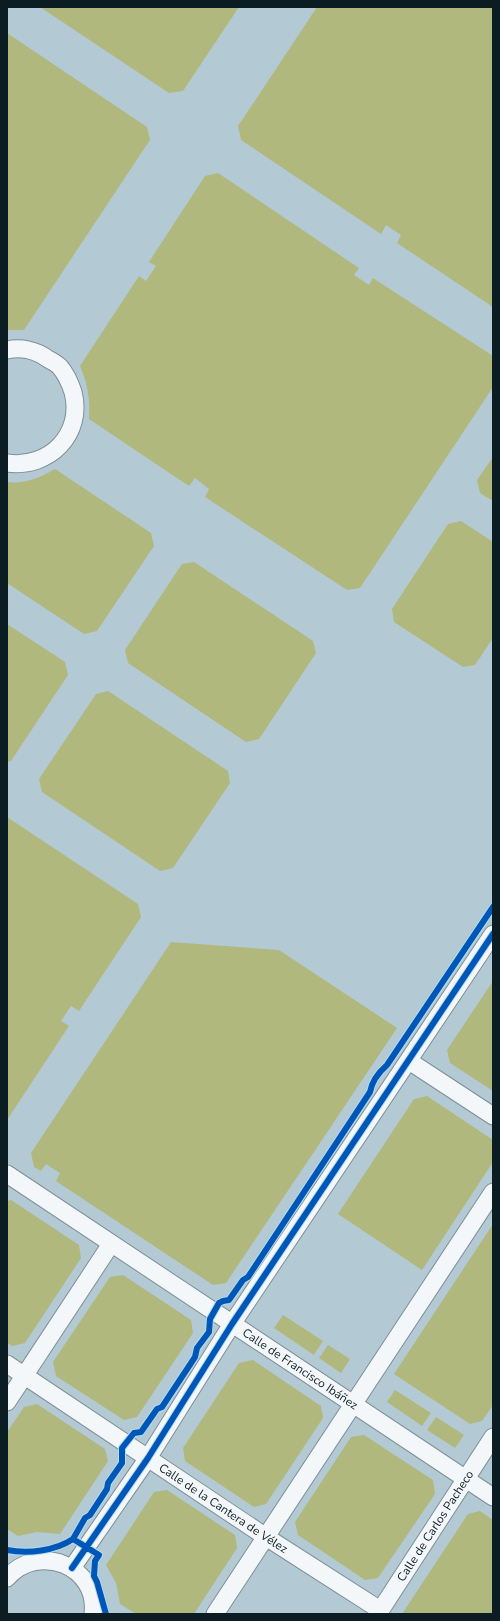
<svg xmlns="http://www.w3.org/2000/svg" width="500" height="1621" viewBox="0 0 500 1621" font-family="'Nunito Sans',sans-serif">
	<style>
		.green { fill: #b0b87d }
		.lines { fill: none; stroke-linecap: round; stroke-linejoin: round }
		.minor-casing { stroke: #7d8f97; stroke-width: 19 }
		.minor { stroke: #f4f7f9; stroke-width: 17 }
		.cycleway-casing { stroke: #b2dcf0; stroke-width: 8 }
		.cycleway { stroke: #0057b8; stroke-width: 6 }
		.labels { text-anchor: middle; stroke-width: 3.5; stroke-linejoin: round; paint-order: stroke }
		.street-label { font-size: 12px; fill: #0c1c23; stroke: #b2dcf0 }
	</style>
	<rect width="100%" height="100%" fill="#b3cad4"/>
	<path class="green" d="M 40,7 L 239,7 L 183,91 L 169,93 Z
		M 317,7 L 493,7 L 493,307 L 397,243 L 401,235 L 386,225 L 381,234 L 241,140 L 238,126 Z
		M 7,33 L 147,127 L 150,140 L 24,330 L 7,330 Z
		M 218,173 L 359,268 L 354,275 L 369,285 L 373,278 L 493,356 L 493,387 L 360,588 L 347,590 L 205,497 L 209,489 L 195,478 L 189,486 L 89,419 C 90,398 88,385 80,366 L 139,276 L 146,281 L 156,266 L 149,262 L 205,176 Z
		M 493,457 L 493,501 L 480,493 L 477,480 Z
		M 55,469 L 151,533 L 154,546 L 97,631 L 84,634 L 7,583 L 7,482 C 24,484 40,478 55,469 Z
		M 461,521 L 493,542 L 493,638 L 475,665 L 463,667 L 394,622 L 392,609 L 448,524 Z
		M 194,562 L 313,641 L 316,653 L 259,739 L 246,742 L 128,663 L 125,650 L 182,564 Z
		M 7,624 L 65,662 L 68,675 L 11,761 L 7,762 Z
		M 108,691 L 228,771 L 230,783 L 173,868 L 160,871 L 42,792 L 39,779 L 96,694 Z
		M 7,817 L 138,904 L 141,917 L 79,1011 L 71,1006 L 61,1021 L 69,1026 L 7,1120 Z
		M 171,942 L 279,950 L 397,1028 L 226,1283 L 213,1285 L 56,1181 L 60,1173 L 46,1164 L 41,1171 L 34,1167 L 31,1153 Z
		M 493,981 L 493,1091 L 450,1063 L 447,1050 Z
		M 427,1096 L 493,1140 L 493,1162 L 422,1270 L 338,1214 L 414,1099 Z
		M 11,1200 L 79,1245 L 81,1258 L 25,1343 L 12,1346 L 7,1343 L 7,1201 Z
		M 493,1224 L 493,1405 L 482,1421 L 470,1424 L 394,1374 Z
		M 123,1275 L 191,1320 L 193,1333 L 137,1417 L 124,1420 L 56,1376 L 53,1362 L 110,1277 Z
		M 283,1315 L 323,1341 L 314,1355 L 274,1328 Z
		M 328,1345 L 350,1359 L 341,1373 L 319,1358 Z
		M 253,1360 L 321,1406 L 323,1418 L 266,1504 L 254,1507 L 185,1461 L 183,1448 L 239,1363 Z
		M 395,1390 L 431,1413 L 422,1426 L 387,1402 Z
		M 37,1404 L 105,1449 L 108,1461 L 60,1534 L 37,1532 L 18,1536 L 7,1529 L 7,1432 L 24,1407 Z
		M 436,1417 L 464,1435 L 455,1448 L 427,1430 Z
		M 364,1435 L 433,1480 L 435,1494 L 378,1578 L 365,1580 L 298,1535 L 295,1522 L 351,1437 Z
		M 167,1490 L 235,1535 L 237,1548 L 194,1614 L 136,1614 L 120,1604 L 116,1583 L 106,1565 L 154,1492 Z
		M 480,1511 L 493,1520 L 493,1614 L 402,1614 L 468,1514 Z"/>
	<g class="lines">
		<g class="minor-casing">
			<g id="minor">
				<path d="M 7,350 C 21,347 36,350 48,359 C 52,361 57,364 60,367 C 66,374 70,383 73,392 C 84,434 49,469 7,463"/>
				<path d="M 409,1061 L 493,1116"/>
				<path id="s1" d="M 7,1174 L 493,1497"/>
				<path id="s2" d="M 7,1364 L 266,1537 L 380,1610"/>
				<path d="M 7,1402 L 111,1244"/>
				<path d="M 72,1568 L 148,1458 L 232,1324 L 493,934"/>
				<path d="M 7,1578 C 38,1542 99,1566 93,1614"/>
				<path d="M 215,1614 L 493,1192"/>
				<path id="s3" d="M 378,1614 L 493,1437"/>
			</g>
		</g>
		<use href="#minor" class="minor"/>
		<g class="cycleway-casing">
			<path id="cycleway" d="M 73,1539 L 85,1518 L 90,1515 L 107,1489 L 108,1483 L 122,1463 L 122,1448 L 134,1433 L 141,1432 L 157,1409 L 162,1407 L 195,1357 L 197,1348 L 209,1332 L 210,1319 L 219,1303 L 223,1301 L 229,1300 L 243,1280 L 248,1277 L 370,1092 C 372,1081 379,1072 387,1065 L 493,907
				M 7,1550 C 28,1554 55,1551 73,1539 L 99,1555 L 95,1561 L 94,1576 L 97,1582 L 106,1614
				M 72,1568 L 148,1458 L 232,1324 L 493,934"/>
		</g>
		<use href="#cycleway" class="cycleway"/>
	</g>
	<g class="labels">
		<g class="street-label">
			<text dy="4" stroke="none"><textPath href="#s1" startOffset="352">Calle de Francisco Ibáñez</textPath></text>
			<text dy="4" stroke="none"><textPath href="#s2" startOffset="260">Calle de la Cantera de Vélez</textPath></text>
			<text dy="4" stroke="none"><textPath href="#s3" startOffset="105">Calle de Carlos Pacheco</textPath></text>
		</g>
	</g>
	<rect width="500" height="1621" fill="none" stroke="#0c1c23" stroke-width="16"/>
</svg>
